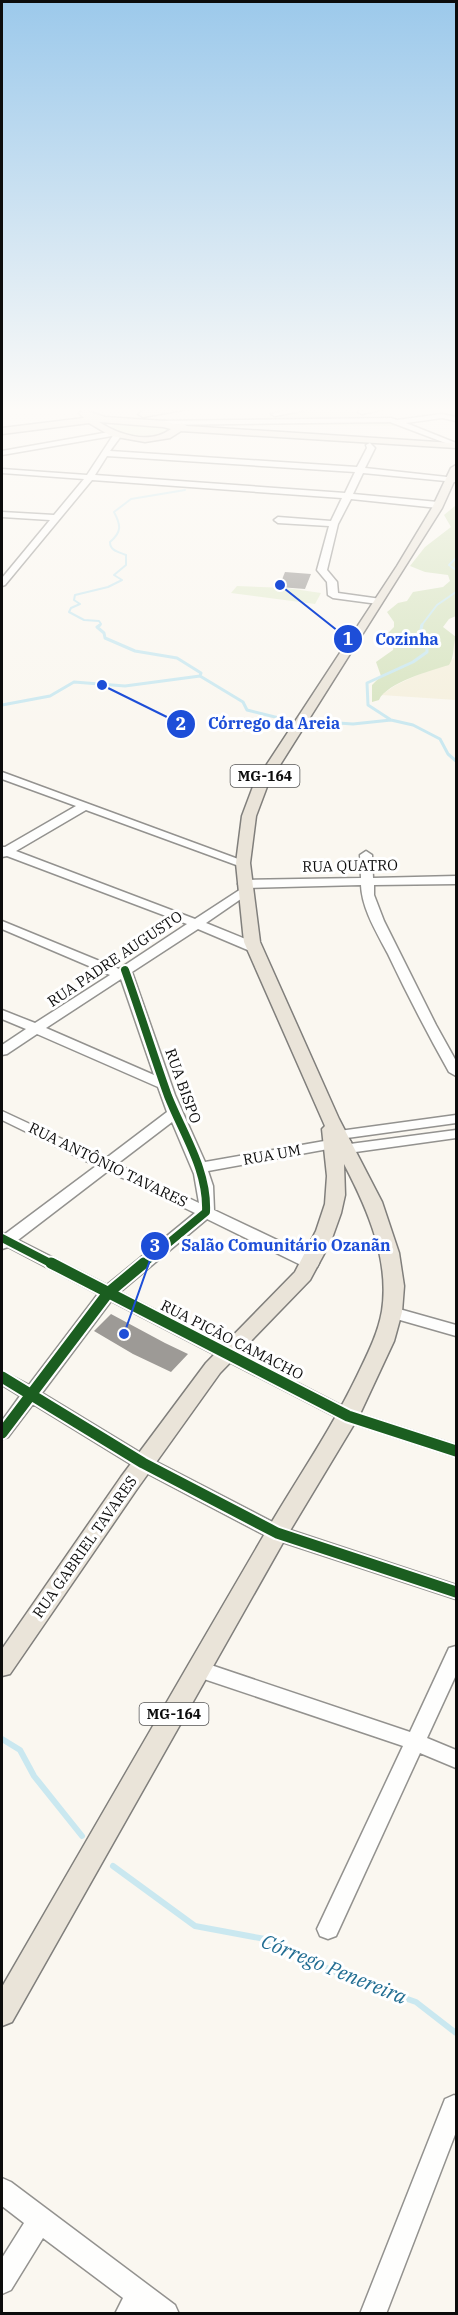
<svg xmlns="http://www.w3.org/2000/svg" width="458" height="2315" viewBox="0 0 458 2315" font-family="'IBM Plex Serif',serif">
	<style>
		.industrial { fill: #f0ebed }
		.farmland { fill: #f5f0de }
		.green { fill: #e5edd2 }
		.forest { fill: #d7e4c1 }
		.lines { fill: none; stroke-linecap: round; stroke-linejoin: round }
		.stream-far2 { stroke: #cae8f0; stroke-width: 2 }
		.stream-far1 { stroke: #cae8f0; stroke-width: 3 }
		.stream { stroke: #cae8f0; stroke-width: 6 }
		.building { fill: #9d9a96 }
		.minor-casing { stroke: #93928f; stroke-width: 3 }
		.major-casing { stroke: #807f7c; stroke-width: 3 }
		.minor { fill: #fefefd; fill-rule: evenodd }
		.major { fill: #eae4d9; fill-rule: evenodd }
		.cycleway-far1-casing { stroke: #fff; stroke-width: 12 }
		.cycleway-casing { stroke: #fff; stroke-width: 15 }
		.cycleway-far1 { stroke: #1b5e20; stroke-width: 8 }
		.cycleway { stroke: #1b5e20; stroke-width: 11 }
		.labels { text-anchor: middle; stroke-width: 6; stroke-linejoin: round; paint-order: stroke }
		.shield { fill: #fff; stroke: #555; stroke-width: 1.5 }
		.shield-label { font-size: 14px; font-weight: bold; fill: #0c0c0c }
		.street-label { font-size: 15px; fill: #0c0c0c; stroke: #fff }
		.near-water-label { font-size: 20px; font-style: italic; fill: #216d92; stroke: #fff }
		.leader { fill: none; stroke: #1d4ed8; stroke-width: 2 }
		.callout-dot { fill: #1d4ed8; stroke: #fff; stroke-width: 2 }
		.mark-label { font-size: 18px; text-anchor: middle; font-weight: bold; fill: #fff }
		.callout-label { font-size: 16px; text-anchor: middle; font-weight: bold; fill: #1d4ed8; stroke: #fff; stroke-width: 6; stroke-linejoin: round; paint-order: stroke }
	</style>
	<rect width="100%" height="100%" fill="#faf7f0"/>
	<path class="industrial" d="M 85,407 L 168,407 L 104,416 L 93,414 Z"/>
	<path class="farmland" d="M 456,637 L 456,700 L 381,695 L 396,685 L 454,658 L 453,646 Z"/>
	<path class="green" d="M 334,407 L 349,407 L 363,419 L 243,421 Z
		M 379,422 L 397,424 L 397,426 L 249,424 Z
		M 121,423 L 165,425 L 172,429 C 152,440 129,438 108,429 L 108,427 Z
		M 237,586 L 287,588 L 321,593 L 315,604 L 231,593 Z"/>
	<path class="forest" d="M 456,497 L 456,616 L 449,619 L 443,627 L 456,637 C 452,647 455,656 449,665 C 432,670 386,683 379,700 L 372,702 L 372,685 L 381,676 L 376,662 L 393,650 L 394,642 L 384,637 L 394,627 L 394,622 L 387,612 L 398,603 L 407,601 L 413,592 L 443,587 L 450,581 L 448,575 L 425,572 L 410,566 L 425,547 L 451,527 L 444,515 L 455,506 Z"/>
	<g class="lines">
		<path class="stream-far2" d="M 456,558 L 449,565 L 456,570
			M 98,626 L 101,624 L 99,621 L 84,620 L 69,612 L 71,608 L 80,604 L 74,600 L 75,595 L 108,587 L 122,580 L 114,575 L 126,565 L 126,555 C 119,552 110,551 110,542 C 122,532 121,525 114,512 L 131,499 L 185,490
			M 421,626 L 437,605 L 456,592"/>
		<path class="stream-far1" d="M 100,625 L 97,627 L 104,633 L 105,638 L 135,651 L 177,658 L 201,673 L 200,676 L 243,702 L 247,710 L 287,720
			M 2,705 L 50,696 L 74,682 L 125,686 L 200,676
			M 391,720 L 368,705 L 367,683 L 413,662 L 427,652 L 427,646 L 419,638 L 422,625
			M 308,721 L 353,724 L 391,720 L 413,725 L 440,739 L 448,754 L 456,761"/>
		<path class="stream" d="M 2,1739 L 20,1750 L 34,1776 L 82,1836
			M 113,1866 L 195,1926 L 265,1939 L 350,1979 L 416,2002 L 456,2033"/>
	</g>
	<path class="building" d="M 285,572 L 311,574 L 305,589 L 279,587 Z
		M 111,1314 L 165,1343 L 188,1354 L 171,1372 L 133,1354 L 94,1331 Z"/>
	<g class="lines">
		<g class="minor-casing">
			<path id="minor" d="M 302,407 L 322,407 L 275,416 L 271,414 Z
				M 374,407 L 392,407 L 362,414 L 358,412 Z
				M 442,414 L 456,417 L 456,421 L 442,418 L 406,423 L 456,443 L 456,447 L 390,422 L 156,425 L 152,423 L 156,421 L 391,418 L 397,420 Z
				M 109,432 L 112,432 L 112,436 L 2,455 L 2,451 Z
				M 114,434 L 121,436 L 110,451 L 357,467 L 367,448 L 366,445 L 370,443 L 375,448 L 365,468 L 456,478 L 456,482 L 363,473 L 353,494 L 438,502 L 442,505 L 438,508 L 351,499 L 338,524 L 327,570 L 337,582 L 338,593 L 381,599 L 381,603 L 378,604 L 333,598 L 328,595 L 327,582 L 317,570 L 329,526 L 278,523 L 274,520 L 278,517 L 331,521 L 342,498 L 92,480 L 5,585 L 2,586 L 2,578 L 50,520 L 2,517 L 2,512 L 54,515 L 84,479 L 2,473 L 2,469 L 87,475 ZM 107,456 L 355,472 L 345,493 L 95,475 Z
				M 2,772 L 249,863 L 243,867 L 239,866 L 86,810 L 16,851 L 195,919 L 241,889 L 245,888 L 251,892 L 206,923 L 260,945 L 261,948 L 260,951 L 250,951 L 198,929 L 132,972 L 175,1095 L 205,1162 L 330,1140 L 325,1136 L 332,1132 L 456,1115 L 456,1123 L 347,1138 L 351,1142 L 350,1144 L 456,1130 L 456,1138 L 334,1155 L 329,1154 L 328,1149 L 208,1171 L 213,1186 L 214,1210 L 317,1259 L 319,1263 L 317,1267 L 305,1267 L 207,1219 L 120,1292 L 354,1412 L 456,1445 L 456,1457 L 342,1420 L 111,1301 L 42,1393 L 149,1458 L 284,1528 L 456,1585 L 456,1599 L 270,1538 L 137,1468 L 33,1404 L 8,1437 L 2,1439 L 2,1421 L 20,1396 L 2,1385 L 2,1371 L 29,1385 L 98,1294 L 8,1247 L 2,1249 L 2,1233 L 5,1234 L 96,1166 L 2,1120 L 2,1111 L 105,1159 L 167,1112 L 158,1087 L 37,1034 L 7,1054 L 2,1055 L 2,1045 L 26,1029 L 2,1019 L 2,1010 L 35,1023 L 110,975 L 2,929 L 2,921 L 119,969 L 187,924 L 7,856 L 2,857 L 2,847 L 5,847 L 76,806 L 2,779 ZM 121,979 L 154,1075 L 46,1028 ZM 172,1122 L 194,1174 L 199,1203 L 117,1164 ZM 108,1171 L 195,1213 L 107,1285 L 18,1240 Z
				M 366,851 L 372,855 L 373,878 L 456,876 L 456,884 L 374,885 L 374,895 L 384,921 L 436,1025 L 456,1061 L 456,1076 L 449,1072 C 427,1033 407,994 388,954 C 377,933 362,909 361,885 L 244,888 L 238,884 L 244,880 L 361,878 L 360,855 Z
				M 392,1307 L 456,1325 L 456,1336 L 386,1316 L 384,1312 L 386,1308 Z
				M 456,1646 L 456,1675 L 427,1738 L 456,1750 L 456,1768 L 420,1753 L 336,1936 L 328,1939 L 320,1936 L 317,1929 L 403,1746 L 192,1675 L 189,1669 L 192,1663 L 199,1661 L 410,1732 L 449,1648 Z
				M 454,2095 L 456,2096 L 456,2132 L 386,2314 L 360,2314 L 445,2099 Z
				M 2,2178 L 11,2182 L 175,2305 L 179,2314 L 115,2314 L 123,2298 L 43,2238 L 11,2290 L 2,2294 L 2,2258 L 24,2223 L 2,2206 Z"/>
		</g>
		<g class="major-casing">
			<path id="major" d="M 171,407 L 199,407 L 143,417 L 138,414 L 143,411 Z
				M 84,410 L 105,417 L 164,421 L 177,425 L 182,423 L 187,426 L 453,443 L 456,444 L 456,448 L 181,431 L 170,438 L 145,442 L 111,436 L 89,423 L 2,434 L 2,428 L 84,418 L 79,413 ZM 99,422 L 163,427 L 171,429 C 150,445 119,435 99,422 Z
				M 456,465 L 456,477 L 442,508 L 268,784 L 256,816 L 250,863 L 260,942 L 339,1119 L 382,1202 L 399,1253 L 404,1286 L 402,1312 L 394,1341 L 359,1416 L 285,1539 L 12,2022 L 2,2026 L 2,1987 C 90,1835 178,1682 267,1530 C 297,1479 331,1430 357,1376 C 367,1355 378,1334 382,1311 C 390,1260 367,1208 344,1164 L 345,1195 L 341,1213 L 331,1241 L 310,1280 L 220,1373 L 137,1489 L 10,1674 L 2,1676 L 2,1649 L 121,1477 L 206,1363 L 295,1272 L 316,1231 L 325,1204 L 327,1176 L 322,1129 L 325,1126 L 244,942 L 236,863 L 242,816 L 254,784 L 397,566 L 432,508 L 451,468 Z"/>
		</g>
		<use href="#minor" class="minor"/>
		<use href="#major" class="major"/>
		<g class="cycleway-far1-casing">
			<path id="cycleway-far1" d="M 125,970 C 140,1012 153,1054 168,1096 C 183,1134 208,1170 206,1212 L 142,1265
				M 2,1238 L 54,1265"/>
		</g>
		<g class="cycleway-casing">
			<path id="cycleway" d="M 51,1263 L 348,1416 L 456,1451
				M 2,1377 L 143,1463 L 277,1533 L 456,1592
				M 2,1433 L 108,1293 L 144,1263"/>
		</g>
		<use href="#cycleway-far1" class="cycleway-far1"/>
		<use href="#cycleway" class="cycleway"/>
	</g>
	<linearGradient id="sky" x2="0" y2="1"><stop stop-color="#9cc9eb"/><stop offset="0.56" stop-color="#fdfbf8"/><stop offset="1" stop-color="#fdfbf8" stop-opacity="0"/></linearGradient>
	<rect width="458" height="732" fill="url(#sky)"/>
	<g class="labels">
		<g class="shield">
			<rect x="230.5" y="765" width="69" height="22" rx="4.5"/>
			<rect x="139.5" y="1703" width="69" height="22" rx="4.5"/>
		</g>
		<g class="shield-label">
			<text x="265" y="781">MG-164</text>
			<text x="174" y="1719">MG-164</text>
		</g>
		<g class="street-label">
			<text transform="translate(350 866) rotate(-1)" y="5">RUA QUATRO</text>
			<text transform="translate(115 959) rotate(-34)" y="5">RUA PADRE AUGUSTO</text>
			<text transform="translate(183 1086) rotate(70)" y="5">RUA BISPO</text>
			<text transform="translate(272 1155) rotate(-10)" y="5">RUA UM</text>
			<text transform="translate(108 1165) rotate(26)" y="5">RUA ANTÔNIO TAVARES</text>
			<text transform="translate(232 1340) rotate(27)" y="5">RUA PICÃO CAMACHO</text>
			<text transform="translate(85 1547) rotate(-55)" y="5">RUA GABRIEL TAVARES</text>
		</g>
		<g class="near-water-label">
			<text transform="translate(334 1969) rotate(22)" y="7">Córrego Penereira</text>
		</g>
	</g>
	<path class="leader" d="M280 585L348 639M102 685L181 724M124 1334L155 1246"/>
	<g class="callout-dot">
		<circle cx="280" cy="585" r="6"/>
		<circle cx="102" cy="685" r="6"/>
		<circle cx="124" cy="1334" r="6"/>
		<circle cx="348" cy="639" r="15"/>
		<circle cx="181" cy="724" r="15"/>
		<circle cx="155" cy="1246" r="15"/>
	</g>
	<g class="mark-label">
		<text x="348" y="645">1</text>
		<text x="181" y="730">2</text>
		<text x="155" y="1252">3</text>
	</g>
	<g class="callout-label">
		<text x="407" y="645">Cozinha</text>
		<text x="274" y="729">Córrego da Areia</text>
		<text x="286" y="1251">Salão Comunitário Ozanãn</text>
	</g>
	<rect width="458" height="2315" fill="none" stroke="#0c0c0c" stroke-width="6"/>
</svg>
